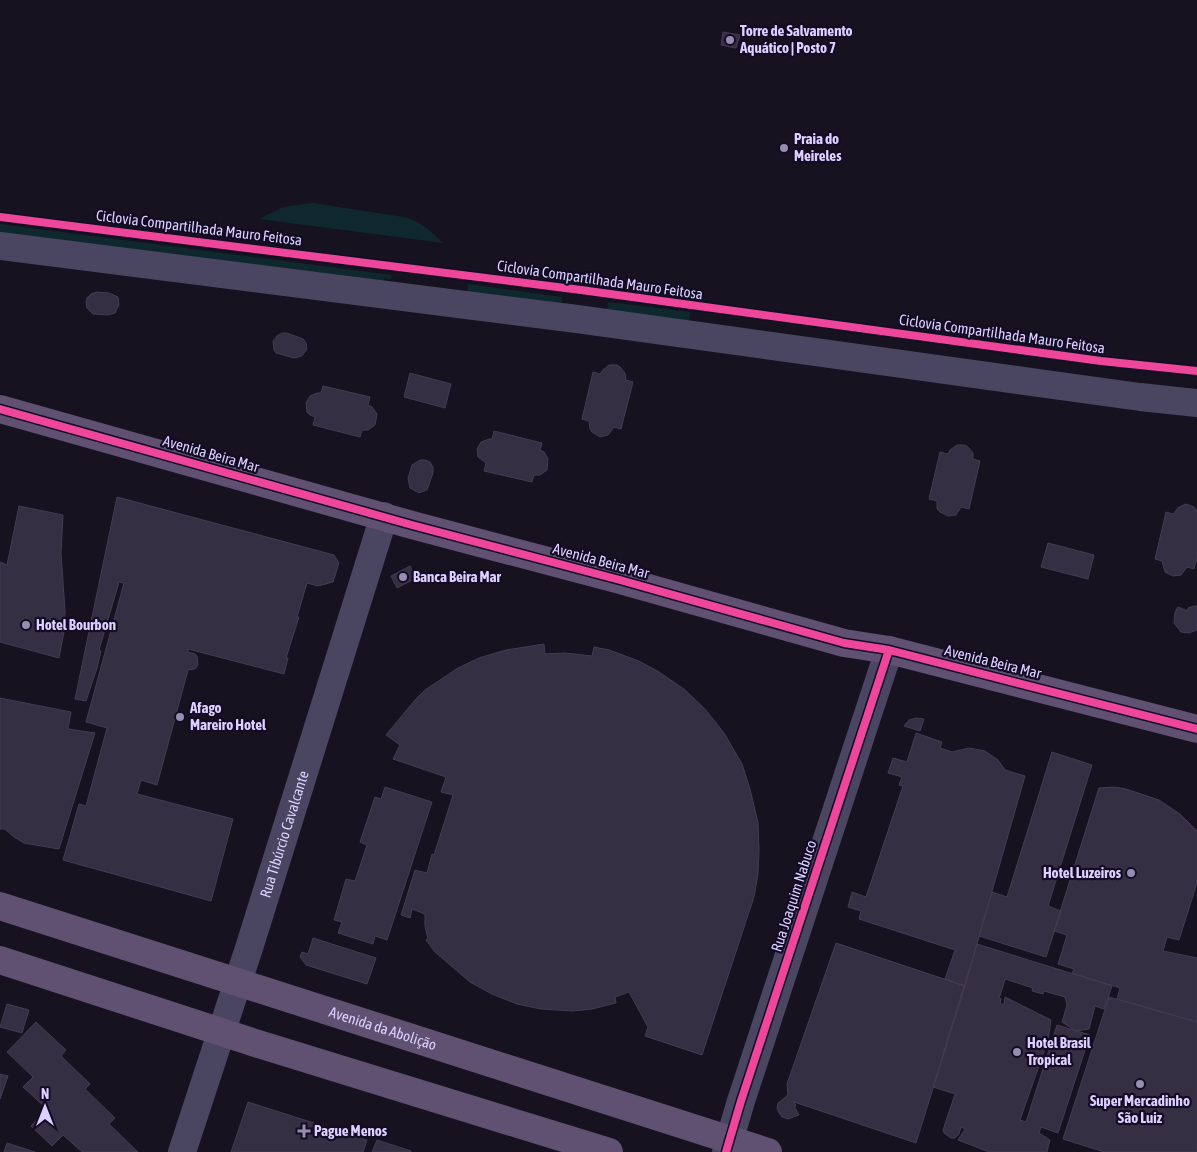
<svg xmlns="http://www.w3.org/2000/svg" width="1197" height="1152" viewBox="0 0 1197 1152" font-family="'Asap Condensed',sans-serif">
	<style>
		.green { fill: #0f282e }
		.building { fill: #342f42; stroke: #433c54 }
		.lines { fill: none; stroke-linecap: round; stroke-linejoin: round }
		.minor { stroke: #4a4561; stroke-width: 28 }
		.major { stroke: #605071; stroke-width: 28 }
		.cycleway-casing { stroke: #130c25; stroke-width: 11 }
		.cycleway { stroke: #ed469a; stroke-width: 8 }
		.poi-dot { fill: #968eb1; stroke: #130c25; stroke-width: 2 }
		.labels { text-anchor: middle; stroke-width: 4.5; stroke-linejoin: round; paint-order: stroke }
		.poi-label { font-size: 15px; font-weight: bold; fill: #dbd0ff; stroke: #130c25; text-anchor: start }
		.street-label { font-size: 15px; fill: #dbd0ff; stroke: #130c25 }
	</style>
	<rect width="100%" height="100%" fill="#16121f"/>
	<path class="green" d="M 313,203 L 404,217 C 420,221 431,231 443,243 L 259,219 L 283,207 Z
		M 0,224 L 392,275 L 391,279 L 384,278 L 383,282 L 0,233 Z
		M 468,284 L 562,297 L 561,305 L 467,293 Z
		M 608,302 L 690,312 L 689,321 L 607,311 Z"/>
	<path class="building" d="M 723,32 L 740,35 L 736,48 L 721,45 Z
		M 97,292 L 109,293 L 118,297 L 119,305 L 115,313 L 107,315 L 93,314 L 87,308 L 86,302 L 87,298 L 91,294 Z
		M 282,333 L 287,333 L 303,339 L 306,343 L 307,349 L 302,356 L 294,358 L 276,353 L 274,350 L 273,341 L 277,336 Z
		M 609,365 L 617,365 L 620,367 L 625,373 L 626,380 L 633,382 L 621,429 L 614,427 L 608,435 L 600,437 L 592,432 L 590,429 L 589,421 L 582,419 L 593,372 L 600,374 L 603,370 Z
		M 410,373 L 451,384 L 445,408 L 404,397 Z
		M 323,386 L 370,397 L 368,405 L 372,407 L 377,414 L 375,425 L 368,430 L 362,430 L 360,437 L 313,425 L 315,417 L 310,415 L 307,412 L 306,403 L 310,396 L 317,393 L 321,393 Z
		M 494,431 L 542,443 L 540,450 L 544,452 L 548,459 L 547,470 L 540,475 L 534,475 L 532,482 L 484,471 L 486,463 L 478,457 L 477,449 L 481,442 L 489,439 L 492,439 Z
		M 957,445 L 965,445 L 968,447 L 973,453 L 973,459 L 980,461 L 969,509 L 961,507 L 956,515 L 948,516 L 940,512 L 937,509 L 937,501 L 929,499 L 940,452 L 948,454 L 950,450 Z
		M 420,460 L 425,460 L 430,462 L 433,467 L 433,473 L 427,490 L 419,493 L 410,488 L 408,478 L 412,465 Z
		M 117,497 L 334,555 L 339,563 L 333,582 L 318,586 L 307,583 L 297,617 L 299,617 L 286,658 L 288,658 L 284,674 L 188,649 L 188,652 L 195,654 L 197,656 L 198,665 L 195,669 L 188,670 L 157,785 L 141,780 L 137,794 L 233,819 L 211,901 L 63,860 L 79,804 L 86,806 L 107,728 L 86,722 L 124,583 L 119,582 L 99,650 L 101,651 L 97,668 L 86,701 L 75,699 Z
		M 1186,504 L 1194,507 L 1197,511 L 1197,558 L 1194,569 L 1187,567 L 1181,575 L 1173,576 L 1165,572 L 1162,561 L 1155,559 L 1166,512 L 1173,514 L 1179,507 Z
		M 19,506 L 63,515 L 61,553 L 65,611 L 64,632 L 59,658 L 0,642 L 0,562 L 7,565 Z
		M 1048,543 L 1094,555 L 1088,579 L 1041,567 Z
		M 410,566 L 416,578 L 397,588 L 391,576 Z
		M 1194,606 L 1197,606 L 1197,630 L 1189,633 L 1181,632 L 1174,623 L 1175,612 L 1178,607 L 1188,611 L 1188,608 Z
		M 544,644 L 545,654 L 565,653 L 592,656 L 594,647 L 609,650 L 639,661 L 659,672 L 684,689 L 705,709 L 724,733 L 742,764 L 750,789 L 758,823 L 759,851 L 758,874 L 754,897 L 702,1055 L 645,1036 L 648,1027 L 629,992 L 615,997 L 616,1003 L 592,1009 L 573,1011 L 541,1009 L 517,1004 L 492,994 L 470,982 L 435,952 L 426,940 L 428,939 L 425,926 L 425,914 L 412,909 L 410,918 L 401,915 L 415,870 L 427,873 L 432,854 L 434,855 L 453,795 L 441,792 L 446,777 L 393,759 L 400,745 L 386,735 L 415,700 L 425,690 L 458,668 L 479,658 L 506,650 Z
		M 0,698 L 71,712 L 68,729 L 95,733 L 59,849 L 24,843 L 14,837 L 5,829 L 0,829 Z
		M 916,718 L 924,719 L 920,731 L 904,726 L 909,720 Z
		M 916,733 L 942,742 L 940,748 L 952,752 L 969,748 L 985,751 L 998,760 L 1005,770 L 1025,776 L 965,986 L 945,979 L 955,950 L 859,919 L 861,911 L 848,907 L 852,892 L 866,897 L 903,786 L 899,785 L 902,777 L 888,773 L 893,758 L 907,762 Z
		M 1052,752 L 1092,765 L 1048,906 L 1061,911 L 1046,957 L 979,936 L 992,892 L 1007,897 Z
		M 385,787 L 432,802 L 387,940 L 375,936 L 373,944 L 338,933 L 342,922 L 334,920 L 346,879 L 355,881 L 367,845 L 360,842 L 375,797 L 381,799 Z
		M 1114,787 L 1126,789 L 1159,800 L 1180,814 L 1197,831 L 1197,883 L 1179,940 L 1167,937 L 1163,951 L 1197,958 L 1197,1022 L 1117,999 L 1120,988 L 1072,973 L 1074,969 L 1058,964 L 1067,935 L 1054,931 L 1099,788 Z
		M 313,938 L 376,958 L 367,984 L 306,965 L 300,957 L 302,952 L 308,954 Z
		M 836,943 L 965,986 L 916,1143 L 794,1102 L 796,1106 L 794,1106 L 799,1115 L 788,1119 L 782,1117 L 779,1113 L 777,1108 L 778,1103 L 788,1095 L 787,1084 Z
		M 977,944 L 1112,986 L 1104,1009 L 1095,1006 L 1089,1029 L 1076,1031 L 1062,1022 L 1067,1005 L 1065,997 L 1044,991 L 1043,994 L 1032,991 L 1033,988 L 1005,979 L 1000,996 L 998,996 L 1001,999 L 1000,1004 L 1004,1004 L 1005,997 L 1051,1020 L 1048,1040 L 1020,1120 L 1026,1122 L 1057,1025 L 1090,1035 L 1058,1133 L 1041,1127 L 1039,1133 L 1050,1140 L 1047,1152 L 989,1152 L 958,1140 L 965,1129 L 961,1127 L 959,1134 L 955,1138 L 951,1138 L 944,1133 L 943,1130 L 955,1094 L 933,1087 Z
		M 1109,997 L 1197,1022 L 1197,1152 L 1104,1152 L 1063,1139 Z
		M 7,1004 L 29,1010 L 22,1033 L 0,1027 Z
		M 36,1022 L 66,1050 L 61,1056 L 90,1084 L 85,1089 L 115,1118 L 109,1124 L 138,1152 L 82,1152 L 63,1135 L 52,1146 L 31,1126 L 47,1109 L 23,1087 L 33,1077 L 7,1052 Z
		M 0,1074 L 8,1076 L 0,1099 Z
		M 248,1102 L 367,1140 L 363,1152 L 231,1152 Z
		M 377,1140 L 411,1151 L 411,1152 L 372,1152 Z
		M 7,1143 L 35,1152 L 4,1152 Z"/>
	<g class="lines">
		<g class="minor">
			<path d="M 0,246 L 577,319 L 1140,397 L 1197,403"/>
			<path id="s1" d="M 182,1152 L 250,945 L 384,516"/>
			<path d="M 726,1152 L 741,1101 L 889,650"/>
		</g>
		<g class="major">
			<path d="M 0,409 L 412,525 L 620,580 L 844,643 L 889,650 L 1197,729"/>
			<path id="s2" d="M 0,906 L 768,1152"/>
			<path d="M 0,960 L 252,1042 L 609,1152"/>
		</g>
		<g class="cycleway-casing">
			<path id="cycleway" d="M 0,217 L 581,290 L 1101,361 L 1197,371
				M 0,409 L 412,525 L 620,580 L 844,643 L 889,650 L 1197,729
				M 726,1152 L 741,1101 L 889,650"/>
		</g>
		<use href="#cycleway" class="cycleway"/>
	</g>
	<g class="poi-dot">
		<circle cx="730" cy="40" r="5"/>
		<circle cx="784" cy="148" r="5"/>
		<circle cx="403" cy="577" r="5"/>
		<circle cx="26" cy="625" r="5"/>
		<circle cx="180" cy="717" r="5"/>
		<circle cx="1131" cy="873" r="5"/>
		<circle cx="1017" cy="1052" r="5"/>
		<circle cx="1140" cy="1084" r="5"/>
		<path d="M301.5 1123.5h5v5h5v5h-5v5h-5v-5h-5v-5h5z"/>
	</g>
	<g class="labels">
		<g class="poi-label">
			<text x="740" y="36">Torre de Salvamento<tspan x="740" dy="17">Aquático | Posto 7</tspan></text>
			<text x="794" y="144">Praia do<tspan x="794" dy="17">Meireles</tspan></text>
			<text x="413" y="582">Banca Beira Mar</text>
			<text x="36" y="630">Hotel Bourbon</text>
			<text x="190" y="713">Afago<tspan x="190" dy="17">Mareiro Hotel</tspan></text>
			<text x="1121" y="878" text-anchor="end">Hotel Luzeiros</text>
			<text x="1027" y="1048">Hotel Brasil<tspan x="1027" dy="17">Tropical</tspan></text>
			<text x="1140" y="1106" text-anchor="middle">Super Mercadinho<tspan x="1140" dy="17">São Luiz</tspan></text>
			<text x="314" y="1136">Pague Menos</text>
		</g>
		<g class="street-label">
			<text transform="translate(199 228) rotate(7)" y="5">Ciclovia Compartilhada Mauro Feitosa</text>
			<text transform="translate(600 280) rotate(8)" y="5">Ciclovia Compartilhada Mauro Feitosa</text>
			<text transform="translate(1002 334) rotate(8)" y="5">Ciclovia Compartilhada Mauro Feitosa</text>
			<text transform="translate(211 454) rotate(16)" y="5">Avenida Beira Mar</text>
			<text transform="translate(601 561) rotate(15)" y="5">Avenida Beira Mar</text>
			<text transform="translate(993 662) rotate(14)" y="5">Avenida Beira Mar</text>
			<text dy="5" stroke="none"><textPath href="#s1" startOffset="334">Rua Tibúrcio Cavalcante</textPath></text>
			<text transform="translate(794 896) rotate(-72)" y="5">Rua Joaquim Nabuco</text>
			<text dy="5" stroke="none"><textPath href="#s2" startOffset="402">Avenida da Abolição</textPath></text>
		</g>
	</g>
	<g transform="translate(45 1107)" stroke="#130c25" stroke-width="4" paint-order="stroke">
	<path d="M0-4L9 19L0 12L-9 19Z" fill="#dbd0ff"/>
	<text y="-8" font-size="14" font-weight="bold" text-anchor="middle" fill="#dbd0ff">N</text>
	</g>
</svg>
